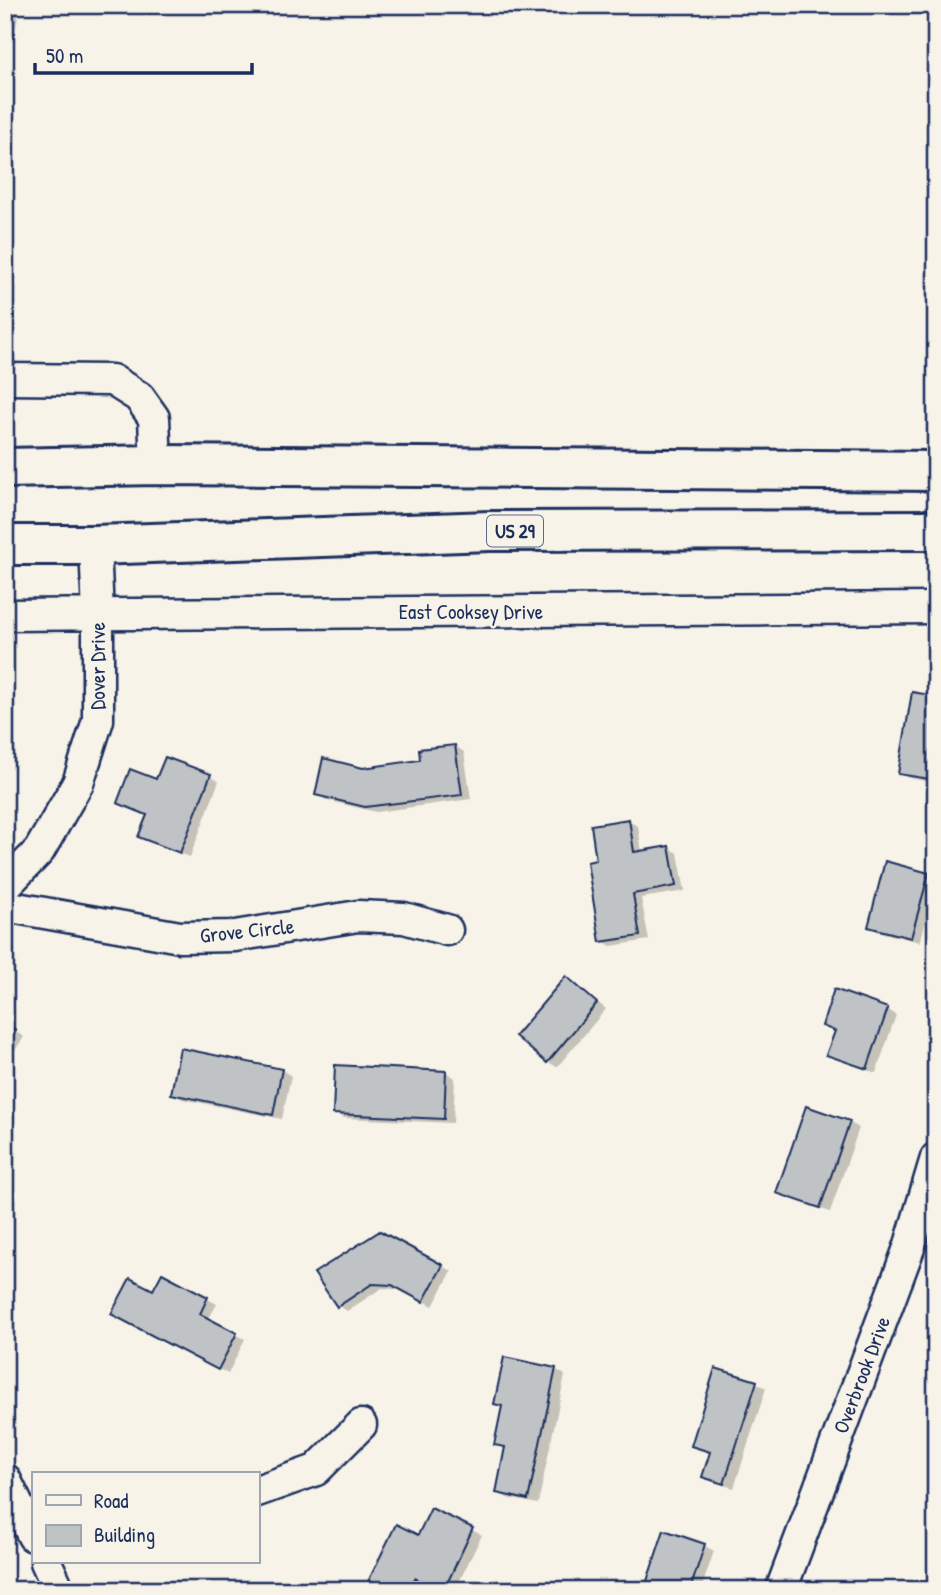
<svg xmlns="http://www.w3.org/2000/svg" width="941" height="1595" viewBox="0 0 941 1595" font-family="'Patrick Hand',sans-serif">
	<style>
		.shadow { fill: #0003 }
		.building { fill: #c0c3c5; stroke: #1b2f5e; stroke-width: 2 }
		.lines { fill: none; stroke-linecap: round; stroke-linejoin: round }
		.street-casing { stroke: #1b2f5e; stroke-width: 35 }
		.highway-casing { stroke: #1b2f5e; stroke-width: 44 }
		.street { stroke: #f7f3e8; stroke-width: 30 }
		.highway { stroke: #f7f3e8; stroke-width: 38 }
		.labels { text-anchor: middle; stroke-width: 5; stroke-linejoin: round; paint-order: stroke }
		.shield { fill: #f7f3e8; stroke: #5d6a87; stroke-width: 2 }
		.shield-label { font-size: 19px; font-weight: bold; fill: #1b2f5e }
		.street-label { font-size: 21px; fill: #1b2f5e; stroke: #f7f3e8 }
	</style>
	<rect width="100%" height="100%" fill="#f7f3e8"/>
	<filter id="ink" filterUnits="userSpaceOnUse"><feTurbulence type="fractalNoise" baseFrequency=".0143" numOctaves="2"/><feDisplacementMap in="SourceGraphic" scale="14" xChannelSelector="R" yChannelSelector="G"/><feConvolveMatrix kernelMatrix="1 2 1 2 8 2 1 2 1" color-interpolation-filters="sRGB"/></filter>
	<g filter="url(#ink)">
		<path class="shadow" d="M 5,5 L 20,5 L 5,90 Z
			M 936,698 L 936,783 L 909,778 L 900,773 Z
			M 455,746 L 464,752 L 471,799 L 376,812 L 326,800 L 317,794 L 362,769 L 422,761 Z
			M 210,776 L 219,781 L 190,857 L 149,842 L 140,836 L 148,815 L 119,802 Z
			M 628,821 L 638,826 L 642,852 L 669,848 L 678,853 L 685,891 L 641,898 L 649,940 L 611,946 L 602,941 L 598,862 Z
			M 928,874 L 936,879 L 936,885 L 920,942 L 879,932 L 870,926 Z
			M 566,978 L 575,984 L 606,1009 L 557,1067 L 548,1062 Z
			M 887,1009 L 896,1015 L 876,1073 L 838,1060 L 828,1055 L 836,1032 L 824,1025 Z
			M 5,1025 L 24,1037 L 5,1065 Z
			M 282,1070 L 291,1076 L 282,1119 L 182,1099 L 173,1093 Z
			M 446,1072 L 455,1078 L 453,1123 L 344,1118 L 334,1113 Z
			M 849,1122 L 859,1128 L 830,1212 L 787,1197 L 778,1192 Z
			M 380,1233 L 452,1271 L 433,1306 L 403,1290 L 382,1288 L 347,1311 L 338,1305 Z
			M 162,1275 L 217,1304 L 208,1320 L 245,1339 L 228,1374 L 122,1319 L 153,1293 Z
			M 555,1369 L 565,1375 L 538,1504 L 507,1498 L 498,1492 L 505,1449 L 496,1444 L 503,1408 L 495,1403 Z
			M 756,1383 L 766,1388 L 734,1488 L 713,1482 L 704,1477 L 712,1453 L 693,1445 Z
			M 432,1511 L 482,1535 L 455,1590 L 440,1590 L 425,1582 L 421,1590 L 366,1590 L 419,1537 Z
			M 665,1533 L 705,1546 L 714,1551 L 701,1590 L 646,1590 Z"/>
		<path class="building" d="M 912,692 L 936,696 L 936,780 L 898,774 Z
			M 455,745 L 462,795 L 365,807 L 315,795 L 323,758 L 363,768 L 420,760 L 419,749 Z
			M 165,757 L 211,774 L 180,853 L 138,837 L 147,815 L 117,803 L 130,769 L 156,779 Z
			M 629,819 L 634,852 L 669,846 L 676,886 L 633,894 L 640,936 L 600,942 L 587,862 L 596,860 L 591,825 Z
			M 885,861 L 929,873 L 911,938 L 868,927 Z
			M 566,976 L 597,1003 L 547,1063 L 515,1036 Z
			M 834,989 L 888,1008 L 867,1069 L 826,1055 L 835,1031 L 822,1026 Z
			M 5,1023 L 16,1030 L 5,1046 Z
			M 180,1048 L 282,1069 L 273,1115 L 171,1094 Z
			M 335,1065 L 446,1071 L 444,1119 L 333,1114 Z
			M 806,1106 L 850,1121 L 820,1208 L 776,1193 Z
			M 380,1231 L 443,1265 L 423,1302 L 392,1285 L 372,1284 L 337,1307 L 314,1273 Z
			M 162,1273 L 208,1297 L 200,1314 L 237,1333 L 218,1370 L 111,1314 L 130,1278 L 153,1290 Z
			M 504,1357 L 556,1368 L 528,1500 L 496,1493 L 505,1447 L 494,1445 L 502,1406 L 494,1404 Z
			M 715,1368 L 757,1381 L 724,1484 L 702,1477 L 710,1452 L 691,1446 Z
			M 431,1508 L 473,1528 L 444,1590 L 438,1590 L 415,1578 L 409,1590 L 364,1590 L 396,1524 L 418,1535 Z
			M 664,1530 L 705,1544 L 690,1590 L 644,1590 Z"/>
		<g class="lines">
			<g class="street-casing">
				<path id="street" d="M 5,379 L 112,380 L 139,397 L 154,418 L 156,465
					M 5,615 L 936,608
					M 5,886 L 39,851 L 78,783 L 98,720 L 98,615 L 95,545
					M 5,906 L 180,937 L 235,936 L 358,916 L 404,918 L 447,930
					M 5,1479 L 33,1536
					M 257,1491 L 316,1470 L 361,1425
					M 46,1562 L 59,1590
					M 781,1590 L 909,1248 L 936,1158"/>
			</g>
			<g class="highway-casing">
				<path id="highway" d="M 5,468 L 156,465 L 936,471
					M 5,545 L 95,545 L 490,531 L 936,530"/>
			</g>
			<use href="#street" class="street"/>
			<use href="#highway" class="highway"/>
		</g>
	</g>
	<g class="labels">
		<rect class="shield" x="487" y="515.5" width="56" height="31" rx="5"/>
		<g class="shield-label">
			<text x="515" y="538">US 29</text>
		</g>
		<g class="street-label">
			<text x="471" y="619">East Cooksey Drive</text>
			<text transform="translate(98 666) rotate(-90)" y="7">Dover Drive</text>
			<text transform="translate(247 931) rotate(-6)" y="7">Grove Circle</text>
			<text transform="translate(862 1375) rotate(-69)" y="7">Overbrook Drive</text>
		</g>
	</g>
	<rect width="941" height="1595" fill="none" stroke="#f7f3e8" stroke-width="28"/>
	<rect x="14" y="14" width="913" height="1567" fill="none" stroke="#1b2f5e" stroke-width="2.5" filter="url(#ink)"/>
	<rect x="32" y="1472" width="228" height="91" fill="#f7f3e8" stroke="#9fa5b1" stroke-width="2"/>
	<rect x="46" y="1495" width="35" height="10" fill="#f7f3e8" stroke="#9fa5b1" stroke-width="2"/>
	<text x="94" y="1508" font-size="21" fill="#1b2f5e">Road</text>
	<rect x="46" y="1525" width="35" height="21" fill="#c0c3c5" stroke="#9fa5b1" stroke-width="2"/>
	<text x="94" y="1542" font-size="21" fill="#1b2f5e">Building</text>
	<path d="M35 63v10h217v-10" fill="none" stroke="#1b2f5e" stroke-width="3.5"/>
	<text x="46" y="63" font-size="21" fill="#1b2f5e" stroke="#f7f3e8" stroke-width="5" paint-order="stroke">50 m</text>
</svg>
